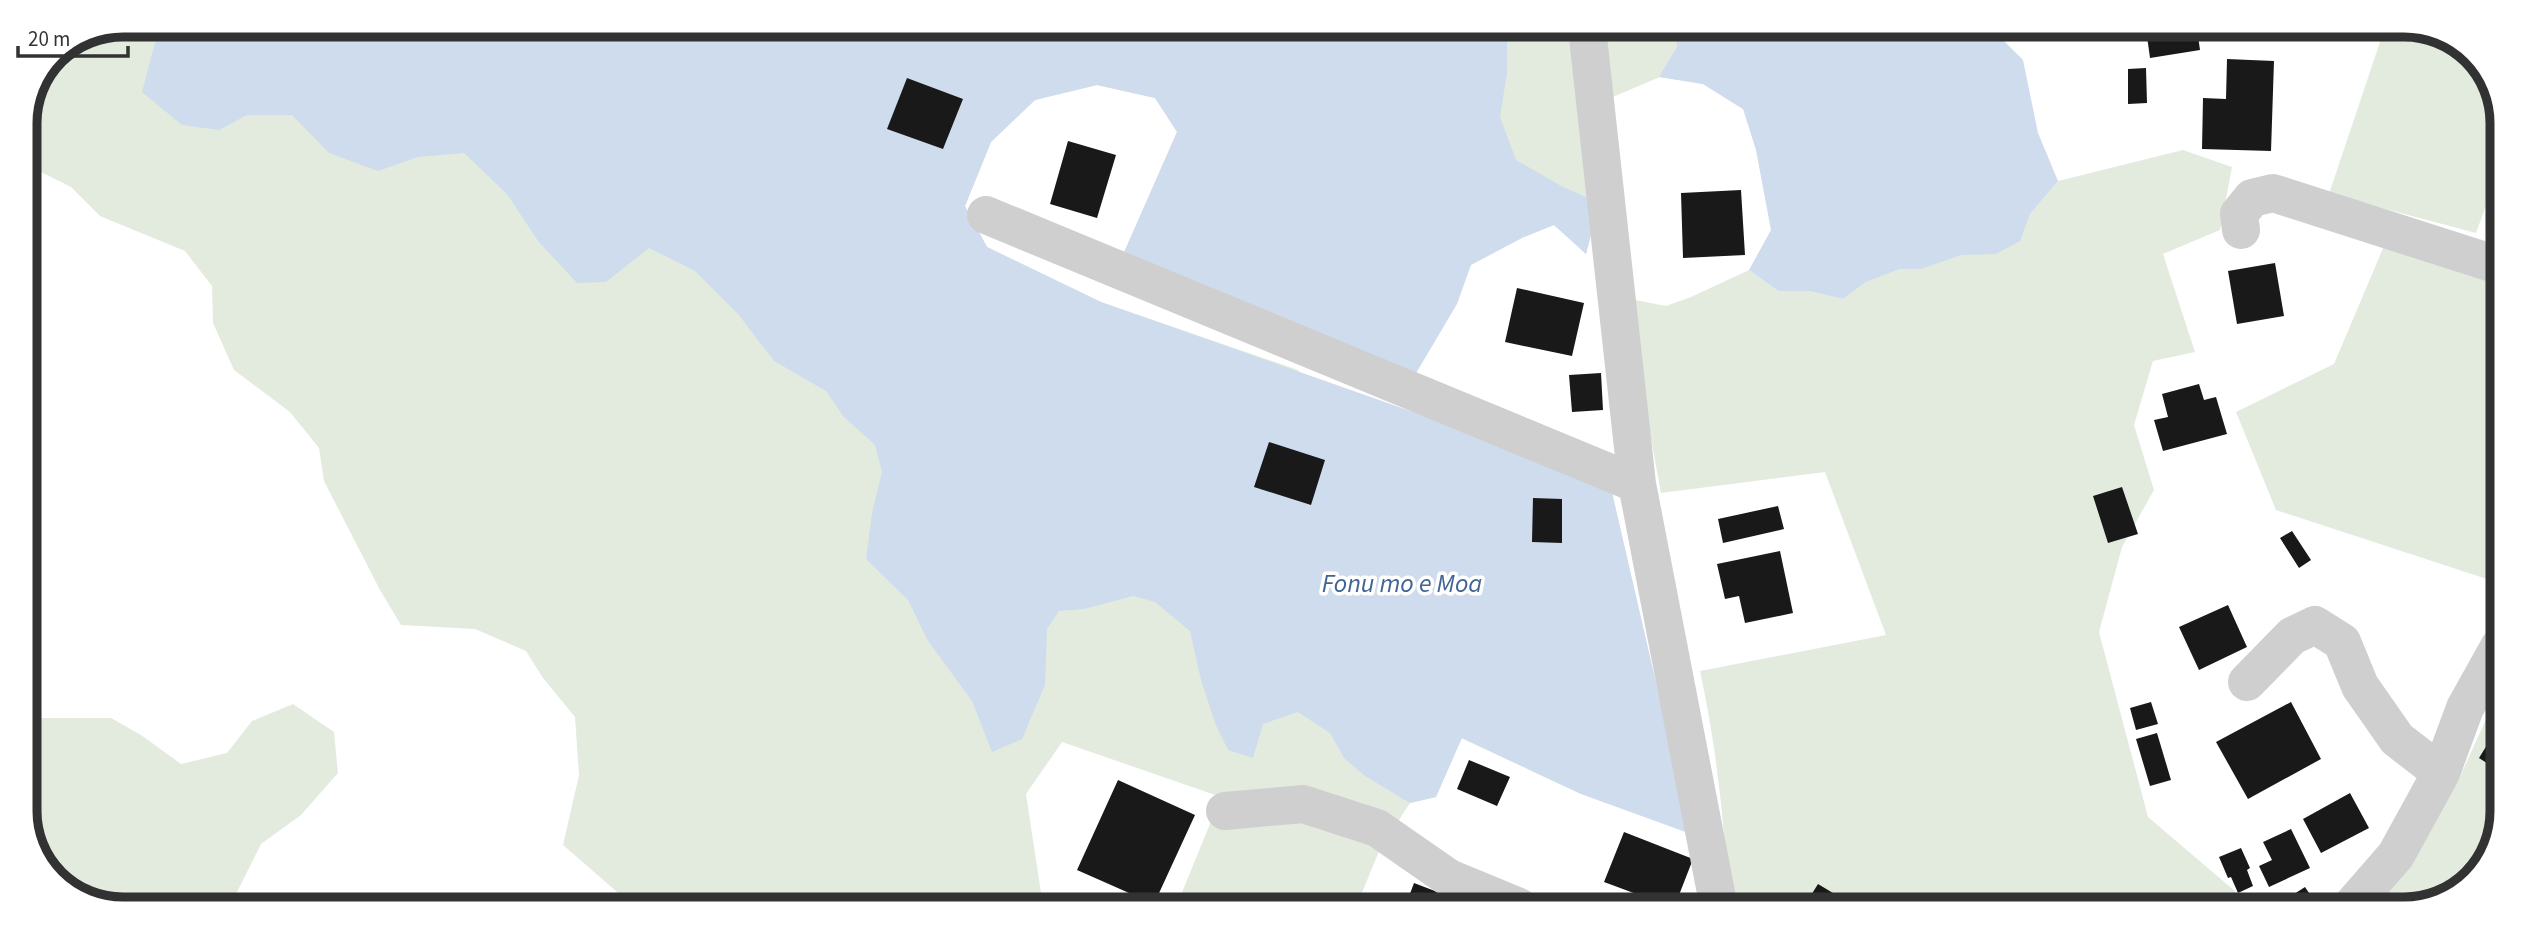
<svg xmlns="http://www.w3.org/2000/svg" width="2527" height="934" viewBox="0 0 2527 934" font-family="'Source Sans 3',sans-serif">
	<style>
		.green { fill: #e3ebde }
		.water { fill: #cedced }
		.building { fill: #191919 }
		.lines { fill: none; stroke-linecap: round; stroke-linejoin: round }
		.minor { stroke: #cfcfcf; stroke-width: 38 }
		.labels { text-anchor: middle; stroke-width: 7; stroke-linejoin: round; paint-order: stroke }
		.water-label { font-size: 26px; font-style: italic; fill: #406595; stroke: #fff }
		.rim { fill: none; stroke: #323232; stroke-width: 9 }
	</style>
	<rect width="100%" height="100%" fill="#fff"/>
	<path class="green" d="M 123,25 L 1848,28 L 1743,109 L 1703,84 L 1660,77 L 1608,99 L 1586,254 L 1554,225 L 1524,237 L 1118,266 L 1177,132 L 1155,98 L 1097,85 L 1035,100 L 991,142 L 965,206 L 987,247 L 1101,302 L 1298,370 L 1581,794 L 1461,738 L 1436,797 L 1410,803 L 1380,849 L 1356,907 L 1176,907 L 1221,797 L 1062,742 L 1026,794 L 1043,906 L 632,905 L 563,845 L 579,775 L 575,717 L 543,678 L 526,651 L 475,629 L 401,625 L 380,590 L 324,481 L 319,448 L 290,412 L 234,370 L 213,323 L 212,286 L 185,251 L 100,216 L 71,187 L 25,164 L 25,117 L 54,53 Z
		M 2384,30 L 2436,30 L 2482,63 L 2502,116 L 2502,162 L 2476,233 L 2329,194 Z
		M 2183,150 L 2232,167 L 2220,230 L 2163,254 L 2195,352 L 2153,361 L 2134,425 L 2154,490 L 2122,547 L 2099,632 L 2148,817 L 2256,909 L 1729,908 C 1725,828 1717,749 1700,671 L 1886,635 L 1825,472 L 1661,493 L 1625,298 L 1666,306 L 1691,297 L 1749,270 L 1778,291 L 1809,291 L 1843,299 L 1866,282 L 1900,269 L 1921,269 L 2030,214 L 2058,181 Z
		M 2384,246 L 2501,284 L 2499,583 L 2276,510 L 2236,412 L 2334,364 Z
		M 2498,693 L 2497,843 L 2459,893 L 2405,909 L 2366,909 L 2457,783 Z
		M 293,704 L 334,732 L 338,773 L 301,815 L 261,844 L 232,902 L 225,904 L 91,904 L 45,871 L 25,818 L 25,733 L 39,718 L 111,718 L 141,735 L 181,764 L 227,753 L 252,721 Z"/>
	<path class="water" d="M 148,25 L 1496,28 L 1507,36 L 1507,73 L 1500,117 L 1516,160 L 1561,186 L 1600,203 L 1586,254 L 1554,225 L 1524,237 L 1471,265 L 1457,304 L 1415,375 L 1118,266 L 1177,132 L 1155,98 L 1097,85 L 1035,100 L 991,142 L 965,206 L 987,247 L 1101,302 L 1572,468 L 1612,492 L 1691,834 L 1581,794 L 1462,738 L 1436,797 L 1410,803 L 1365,776 L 1344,758 L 1330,733 L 1298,712 L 1263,724 L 1253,758 L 1228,750 L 1215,723 L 1201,680 L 1190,631 L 1155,602 L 1133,596 L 1084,609 L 1059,611 L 1047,629 L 1045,685 L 1022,739 L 992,752 L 972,701 L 928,641 L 908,600 L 866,559 L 872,513 L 882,472 L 875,445 L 843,416 L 826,391 L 774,361 L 738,314 L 695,271 L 649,248 L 606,282 L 577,283 L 538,241 L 507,194 L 464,153 L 418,157 L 378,171 L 329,153 L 292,115 L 247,115 L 219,130 L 182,125 L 142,92 L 156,39 Z
		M 1676,28 L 1992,29 L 2023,60 L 2038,133 L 2058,181 L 2030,214 L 2020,241 L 1996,254 L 1961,255 L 1921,269 L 1900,269 L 1866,282 L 1843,299 L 1809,291 L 1778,291 L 1749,270 L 1771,230 L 1756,150 L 1743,109 L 1703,84 L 1659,77 L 1677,47 Z"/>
	<path class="building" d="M 2146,29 L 2197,29 L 2200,50 L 2150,58 Z
		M 2227,59 L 2274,61 L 2271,151 L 2202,149 L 2203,98 L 2226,99 Z
		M 2146,68 L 2147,103 L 2128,104 L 2128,69 Z
		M 907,78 L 963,99 L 943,149 L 887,129 Z
		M 1068,141 L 1116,155 L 1097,218 L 1050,204 Z
		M 1741,190 L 1745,255 L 1683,258 L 1681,193 Z
		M 2275,263 L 2284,316 L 2237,324 L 2228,271 Z
		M 1517,288 L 1584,303 L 1572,356 L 1505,342 Z
		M 1601,373 L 1603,410 L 1572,412 L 1569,375 Z
		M 2199,384 L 2204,400 L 2216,397 L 2227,434 L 2163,451 L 2154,420 L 2168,417 L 2162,394 Z
		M 1269,442 L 1325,460 L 1311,505 L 1254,487 Z
		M 2122,487 L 2138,534 L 2108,543 L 2093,496 Z
		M 1533,498 L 1562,499 L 1562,543 L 1532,542 Z
		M 1778,506 L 1784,529 L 1723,543 L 1718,519 Z
		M 2292,531 L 2311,560 L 2299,568 L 2280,538 Z
		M 1780,551 L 1793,613 L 1745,623 L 1739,596 L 1725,599 L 1717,564 Z
		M 2228,605 L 2247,647 L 2199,670 L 2179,627 Z
		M 2151,702 L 2158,724 L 2136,730 L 2130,708 Z
		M 2291,702 L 2321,759 L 2248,799 L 2216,742 Z
		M 2157,733 L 2171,780 L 2150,786 L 2136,739 Z
		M 2487,745 L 2498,752 L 2498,760 L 2493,767 L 2479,758 Z
		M 1469,760 L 1510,777 L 1497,806 L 1457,789 Z
		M 1118,780 L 1195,815 L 1154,904 L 1077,870 Z
		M 2350,793 L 2369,828 L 2321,853 L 2303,819 Z
		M 2291,829 L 2310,868 L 2269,887 L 2259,866 L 2272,860 L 2263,842 Z
		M 1624,832 L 1693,859 L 1674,908 L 1604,882 Z
		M 2241,848 L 2250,868 L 2247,870 L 2253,886 L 2238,893 L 2231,877 L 2228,878 L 2219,857 Z
		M 1414,883 L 1448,896 L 1443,907 L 1405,907 Z
		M 1818,884 L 1838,896 L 1830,908 L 1821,908 L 1808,900 Z
		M 2305,887 L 2315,902 L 2304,909 L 2299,909 L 2291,896 Z"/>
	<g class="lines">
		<path class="minor" d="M 1587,28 L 1637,484 L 1719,908
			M 986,215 L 1637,484
			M 2241,230 L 2239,214 L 2252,198 L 2273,193 L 2501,266
			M 2247,682 L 2292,636 L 2315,625 L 2342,642 L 2360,686 L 2397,739 L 2441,773
			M 1225,811 L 1303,804 L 1377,828 L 1449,878 L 1519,907
			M 2349,909 L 2396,855 L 2441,773 L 2465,708 L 2499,647"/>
	</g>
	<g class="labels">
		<g class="water-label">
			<text x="1402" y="592">Fonu mo e Moa</text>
		</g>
	</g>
	<path d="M0 0H2527V934H0ZM123 37H2404A86 86 0 0 1 2490 123V811A86 86 0 0 1 2404 897H123A86 86 0 0 1 37 811V123A86 86 0 0 1 123 37Z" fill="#fff" fill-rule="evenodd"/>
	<path class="rim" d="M123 37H2404A86 86 0 0 1 2490 123V811A86 86 0 0 1 2404 897H123A86 86 0 0 1 37 811V123A86 86 0 0 1 123 37Z"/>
	<path d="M18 46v10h110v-10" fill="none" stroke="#323232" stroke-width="3.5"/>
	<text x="28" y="46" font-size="21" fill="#323232" stroke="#ffffff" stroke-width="5" paint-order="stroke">20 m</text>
</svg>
